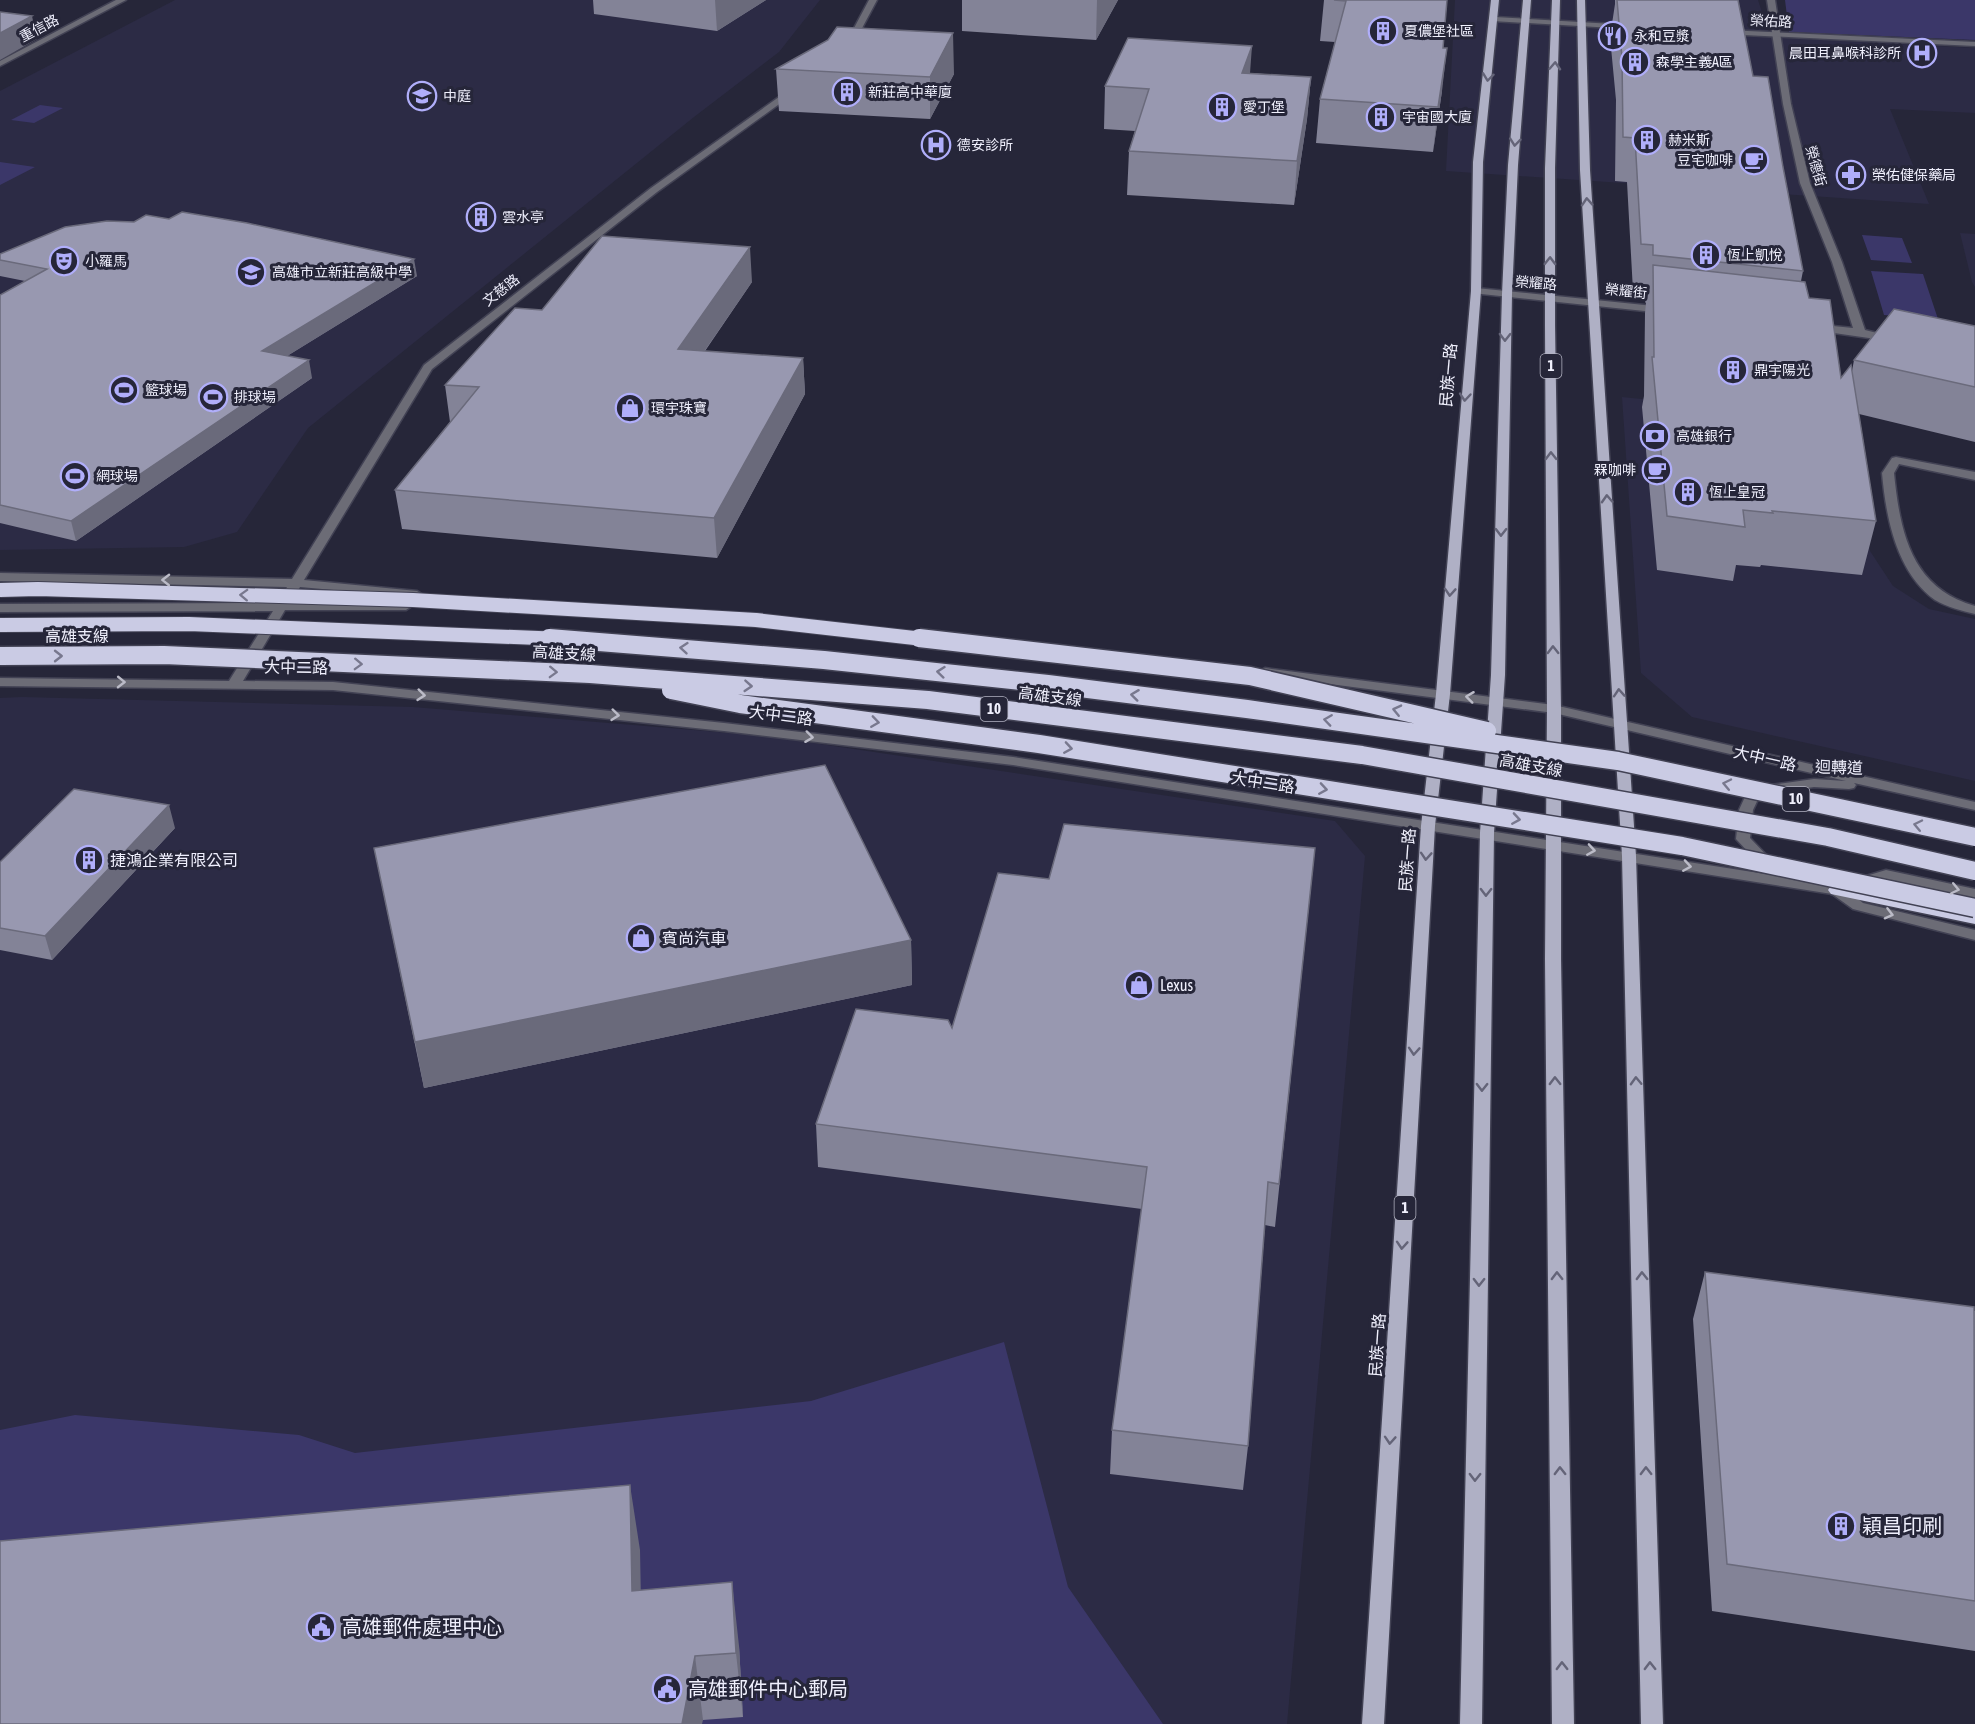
<svg xmlns="http://www.w3.org/2000/svg" width="1975" height="1724" viewBox="0 0 1975 1724" font-family="'Asap Condensed','Noto Sans TC',sans-serif">
	<style>
		.built { fill: #2c2b45 }
		.green { fill: #3b3769 }
		.lines { fill: none; stroke-linecap: round; stroke-linejoin: round }
		.minor-casing { stroke: #424254; stroke-width: 3 }
		.tertiary-casing { stroke: #424254; stroke-width: 3 }
		.primary-casing { stroke: #424254; stroke-width: 3 }
		.motorway-casing { stroke: #424254; stroke-width: 3 }
		.minor { fill: #6c6c76; fill-rule: evenodd }
		.tertiary { fill: #6c6c76; fill-rule: evenodd }
		.primary { fill: #afb0c5; fill-rule: evenodd }
		.motorway { fill: #cacbe4; fill-rule: evenodd }
		.motorway-bridge-far1-casing { stroke: #424254; stroke-width: 16; stroke-linecap: butt }
		.motorway-bridge-casing { stroke: #424254; stroke-width: 21; stroke-linecap: butt }
		.motorway-bridge-far1 { stroke: #cacbe4; stroke-width: 14 }
		.motorway-bridge { stroke: #cacbe4; stroke-width: 18 }
		.wall { fill: #838397 }
		.shaded-wall { fill: #6a6a7b }
		.building { fill: #9898b0; stroke: #6a6a7b; stroke-width: 1.5 }
		.oneway { stroke: #646478 }
		.oneway2 { stroke: #bbbbc7 }
		.oneway3 { stroke: #78788e }
		.labels { text-anchor: middle; stroke-width: 6; stroke-linejoin: round; paint-order: stroke }
		.far-street-label { font-size: 14px; fill: #f0f0fd; stroke: #262639 }
		.far-poi-label { font-size: 14px; fill: #f0f0fd; stroke: #262639; text-anchor: start }
		.shield { fill: #262639; stroke: #b3b3c2; stroke-width: 1.5 }
		.shield-label { font-size: 15px; font-weight: bold; fill: #f0f0fd }
		.street-label { font-size: 16px; fill: #f0f0fd; stroke: #262639 }
		.poi-label { font-size: 16px; fill: #f0f0fd; stroke: #262639; text-anchor: start }
		.near-poi-label { font-size: 20px; fill: #f0f0fd; stroke: #262639; text-anchor: start }
	</style>
	<rect width="100%" height="100%" fill="#262639"/>
	<path class="built" d="M 175,0 L 820,0 L 779,52 L 694,117 L 308,428 L 237,532 L 184,547 L 0,550 L 0,91 Z
		M 1455,0 L 1758,0 L 1770,37 L 1975,48 L 1975,113 L 1890,109 L 1929,204 L 1446,171 Z
		M 1960,233 L 1975,234 L 1975,287 L 1972,282 Z
		M 1622,397 L 1835,419 L 1853,443 L 1870,551 L 1893,586 L 1929,609 L 1975,619 L 1975,781 L 1692,717 L 1641,673 Z
		M 22,697 L 413,707 L 767,736 L 1335,821 L 1365,856 L 1287,1724 L 0,1724 L 0,698 Z"/>
	<path class="green" d="M 1785,0 L 1975,0 L 1975,40 L 1789,32 Z
		M 40,105 L 63,108 L 34,123 L 11,120 Z
		M 0,162 L 35,167 L 0,185 Z
		M 1862,235 L 1902,238 L 1912,263 L 1871,260 Z
		M 1871,271 L 1923,274 L 1938,319 L 1884,315 Z
		M 1004,1342 L 1068,1587 L 1163,1724 L 0,1724 L 0,1430 L 75,1415 L 299,1435 L 355,1453 L 811,1401 Z"/>
	<g class="lines">
		<g class="minor-casing">
			<path id="minor" d="M 116,0 L 126,0 L 0,66 L 0,61 Z
				M 869,0 L 877,0 L 853,45 L 846,47 L 845,45 Z
				M 1767,0 L 1775,0 L 1791,104 L 1810,183 L 1842,262 L 1865,330 L 1897,338 L 1897,342 L 1813,330 L 1808,327 L 1813,324 L 1853,328 L 1832,262 L 1800,183 L 1783,104 Z
				M 793,87 L 796,88 L 796,92 L 657,192 L 432,369 L 304,580 L 417,591 L 423,595 L 422,598 L 300,587 L 290,603 L 406,602 L 412,606 L 406,610 L 285,610 L 243,681 L 333,682 L 724,723 L 1013,757 L 1836,885 L 1886,870 L 1975,889 L 1975,899 L 1887,880 L 1849,891 L 1863,903 L 1975,930 L 1975,940 L 1853,909 L 1832,894 L 1013,765 L 724,731 L 333,690 L 0,686 L 0,678 L 229,681 L 273,611 L 0,612 L 0,604 L 277,603 L 287,587 L 0,581 L 0,573 L 292,579 L 424,365 L 651,188 Z
				M 1476,288 L 1664,307 L 1669,310 L 1664,313 L 1472,293 L 1472,289 Z
				M 1896,457 L 1975,472 L 1975,480 L 1899,464 L 1894,473 C 1900,532 1911,588 1975,606 L 1975,614 C 1962,611 1947,607 1935,600 C 1896,572 1886,517 1882,473 L 1892,458 Z
				M 1265,668 L 1554,705 L 1975,802 L 1975,810 L 1854,783 L 1856,785 L 1854,788 L 1849,789 L 1814,787 L 1760,795 L 1753,810 L 1750,838 L 1777,866 L 1769,871 L 1764,869 L 1736,839 L 1739,810 L 1749,788 L 1814,779 L 1846,781 L 1554,713 L 1260,675 L 1258,672 Z"/>
		</g>
		<g class="tertiary-casing">
			<path id="tertiary" d="M 1495,17 L 1630,25 L 1634,27 L 1630,29 L 1492,21 L 1492,17 Z
				M 1726,30 L 1975,42 L 1975,46 L 1723,34 L 1722,32 Z"/>
		</g>
		<g class="primary-casing">
			<path id="primary" d="M 1491,0 L 1499,0 L 1483,162 L 1481,291 L 1450,694 L 1435,826 L 1384,1724 L 1362,1724 L 1421,826 L 1436,694 L 1471,291 L 1473,162 Z
				M 1523,0 L 1531,0 L 1518,165 L 1512,294 L 1505,675 L 1494,833 L 1482,1724 L 1460,1724 L 1480,833 L 1491,675 L 1502,294 L 1508,165 Z
				M 1552,0 L 1560,0 L 1555,168 L 1555,325 L 1561,709 L 1561,959 L 1574,1724 L 1552,1724 L 1545,959 L 1547,709 L 1545,325 L 1545,168 Z
				M 1577,0 L 1585,0 L 1590,170 L 1636,856 L 1663,1724 L 1641,1724 L 1622,856 L 1580,170 Z"/>
		</g>
		<g class="motorway-casing">
			<path id="motorway" d="M 1837,884 L 1975,912 L 1975,924 L 1831,894 L 1828,890 L 1831,886 Z"/>
		</g>
		<use href="#minor" class="minor"/>
		<use href="#tertiary" class="tertiary"/>
		<use href="#primary" class="primary"/>
		<use href="#motorway" class="motorway"/>
		<g class="motorway-bridge-far1-casing">
			<path id="motorway-bridge-far1" d="M 0,590 L 38,589 L 413,600 L 756,620 L 932,640
				M 0,625 L 189,624 L 587,640"/>
		</g>
		<g class="motorway-bridge-casing">
			<path id="motorway-bridge" d="M 549,638 L 824,660 L 1048,684 L 1247,709 L 1618,761 L 1975,837
				M 919,638 L 1250,676 L 1487,731
				M 0,656 L 164,655 L 590,674 L 928,700 L 1362,755 L 1828,837 L 1975,871
				M 671,690 L 740,704 L 1039,744 L 1682,846 L 1975,908"/>
		</g>
		<use href="#motorway-bridge-far1" class="motorway-bridge-far1"/>
		<use href="#motorway-bridge" class="motorway-bridge"/>
	</g>
	<path class="wall" d="M 593,0 L 766,0 L 717,31 L 594,14 Z
		M 962,0 L 1118,0 L 1096,40 L 962,31 Z
		M 1324,0 L 1447,0 L 1443,48 L 1442,91 L 1433,152 L 1316,143 L 1320,99 L 1335,42 L 1320,41 Z
		M 1615,0 L 1738,0 L 1753,76 L 1783,167 L 1803,271 L 1801,281 L 1841,378 L 1852,371 L 1854,360 L 1975,326 L 1975,442 L 1859,414 L 1876,521 L 1862,575 L 1761,565 L 1760,567 L 1736,565 L 1733,581 L 1657,570 L 1642,407 L 1644,396 L 1645,313 L 1646,303 L 1645,302 L 1645,292 L 1633,291 L 1627,182 L 1615,181 L 1616,100 L 1610,37 L 1615,4 Z
		M 776,69 L 954,74 L 930,119 L 779,111 Z
		M 1250,73 L 1311,77 L 1307,119 L 1294,205 L 1127,195 L 1129,151 L 1135,131 L 1104,129 L 1105,86 Z
		M 0,254 L 417,276 L 287,356 L 312,378 L 76,541 L 0,523 L 0,295 L 25,281 L 0,276 Z
		M 752,282 L 705,351 L 803,358 L 805,394 L 717,558 L 402,529 L 395,490 L 450,422 L 445,385 L 542,310 Z
		M 175,828 L 52,960 L 0,950 L 0,862 Z
		M 374,848 L 911,940 L 912,985 L 424,1088 Z
		M 1315,848 L 1275,1227 L 1265,1225 L 1248,1446 L 1243,1490 L 1110,1474 L 1112,1430 L 1142,1209 L 818,1167 L 816,1124 L 952,1028 L 1049,879 Z
		M 1705,1272 L 1975,1311 L 1975,1651 L 1712,1611 L 1693,1319 Z
		M 640,1550 L 640,1590 L 739,1646 L 743,1717 L 703,1720 L 0,1724 Z"/>
	<path class="shaded-wall" d="M 715,0 L 766,0 L 717,31 Z
		M 1097,0 L 1118,0 L 1096,40 Z
		M 32,16 L 37,39 L 0,60 L 0,33 Z
		M 953,33 L 954,74 L 930,119 L 930,77 Z
		M 1252,46 L 1249,87 L 1242,73 Z
		M 1447,48 L 1442,91 L 1433,152 L 1438,107 Z
		M 1311,77 L 1307,119 L 1294,205 L 1297,161 Z
		M 750,247 L 752,282 L 681,385 L 678,349 Z
		M 414,259 L 417,276 L 266,369 L 262,351 Z
		M 803,358 L 805,394 L 717,558 L 714,518 Z
		M 309,360 L 312,378 L 76,541 L 71,521 Z
		M 169,805 L 175,828 L 52,960 L 45,936 Z
		M 911,940 L 912,985 L 424,1088 L 415,1042 Z
		M 630,1485 L 640,1550 L 642,1655 L 632,1591 Z
		M 732,1582 L 739,1646 L 743,1717 L 736,1653 Z
		M 695,1656 L 703,1720 L 702,1724 L 682,1724 Z"/>
	<path class="building" d="M 1334,0 L 1447,0 L 1443,48 L 1447,48 L 1438,107 L 1320,99 L 1346,1 Z
		M 1617,0 L 1738,0 L 1753,76 L 1768,77 L 1783,167 L 1803,271 L 1653,255 L 1653,245 L 1641,244 L 1635,138 L 1623,137 L 1622,58 Z
		M 0,12 L 32,16 L 0,33 Z
		M 837,27 L 953,33 L 930,77 L 776,69 L 828,40 Z
		M 1128,38 L 1252,46 L 1242,73 L 1311,77 L 1297,161 L 1129,151 L 1149,89 L 1105,86 Z
		M 182,212 L 247,223 L 414,259 L 262,351 L 309,360 L 71,521 L 0,505 L 0,295 L 47,269 L 0,260 L 0,254 L 65,227 L 107,221 L 134,222 L 146,215 L 169,219 Z
		M 602,236 L 750,247 L 678,349 L 803,358 L 714,518 L 395,490 L 479,387 L 445,385 L 515,308 L 542,310 Z
		M 1653,265 L 1805,282 L 1809,298 L 1830,300 L 1841,378 L 1851,365 L 1876,521 L 1772,511 L 1773,513 L 1743,510 L 1745,527 L 1667,516 L 1652,357 L 1654,357 Z
		M 1894,309 L 1975,326 L 1975,387 L 1854,360 Z
		M 825,765 L 911,940 L 415,1042 L 374,848 Z
		M 74,789 L 169,805 L 45,936 L 0,928 L 0,862 Z
		M 1064,824 L 1315,848 L 1279,1184 L 1268,1182 L 1248,1446 L 1112,1430 L 1147,1167 L 816,1124 L 856,1009 L 948,1020 L 952,1028 L 998,873 L 1049,879 Z
		M 1705,1272 L 1974,1307 L 1975,1601 L 1727,1564 Z
		M 630,1485 L 632,1591 L 732,1582 L 736,1653 L 695,1656 L 682,1724 L 0,1724 L 0,1541 Z"/>
	<defs><path id="oneway-chevron" d="M-2-3.5L2.5 0L-2 3.5" fill="none" stroke-width="1.6" stroke-linecap="round" stroke-linejoin="round" transform="scale(1.5)"/></defs>
	<g class="oneway">
		<use href="#oneway-chevron" transform="translate(1555 66) rotate(-87)"/>
		<use href="#oneway-chevron" transform="translate(1488 77) rotate(97)"/>
		<use href="#oneway-chevron" transform="translate(1515 142) rotate(96)"/>
		<use href="#oneway-chevron" transform="translate(1587 202) rotate(-94)"/>
		<use href="#oneway-chevron" transform="translate(1550 261) rotate(-89)"/>
		<use href="#oneway-chevron" transform="translate(1505 337) rotate(91)"/>
		<use href="#oneway-chevron" transform="translate(1465 397) rotate(95)"/>
		<use href="#oneway-chevron" transform="translate(1551 456) rotate(-91)"/>
		<use href="#oneway-chevron" transform="translate(1607 499) rotate(-93)"/>
		<use href="#oneway-chevron" transform="translate(1501 532) rotate(91)"/>
		<use href="#oneway-chevron" transform="translate(1450 592) rotate(94)"/>
		<use href="#oneway-chevron" transform="translate(1553 650) rotate(-91)"/>
		<use href="#oneway-chevron" transform="translate(1619 693) rotate(-94)"/>
		<use href="#oneway-chevron" transform="translate(1426 856) rotate(94)"/>
		<use href="#oneway-chevron" transform="translate(1486 892) rotate(91)"/>
		<use href="#oneway-chevron" transform="translate(1414 1051) rotate(94)"/>
		<use href="#oneway-chevron" transform="translate(1555 1081) rotate(-91)"/>
		<use href="#oneway-chevron" transform="translate(1636 1081) rotate(-92)"/>
		<use href="#oneway-chevron" transform="translate(1482 1087) rotate(91)"/>
		<use href="#oneway-chevron" transform="translate(1402 1245) rotate(94)"/>
		<use href="#oneway-chevron" transform="translate(1557 1276) rotate(-91)"/>
		<use href="#oneway-chevron" transform="translate(1642 1276) rotate(-91)"/>
		<use href="#oneway-chevron" transform="translate(1479 1282) rotate(91)"/>
		<use href="#oneway-chevron" transform="translate(1390 1440) rotate(94)"/>
		<use href="#oneway-chevron" transform="translate(1560 1471) rotate(-91)"/>
		<use href="#oneway-chevron" transform="translate(1646 1471) rotate(-91)"/>
		<use href="#oneway-chevron" transform="translate(1475 1477) rotate(91)"/>
		<use href="#oneway-chevron" transform="translate(1562 1666) rotate(-91)"/>
		<use href="#oneway-chevron" transform="translate(1650 1666) rotate(-91)"/>
	</g>
	<g class="oneway2">
		<use href="#oneway-chevron" transform="translate(166 580) rotate(-179)"/>
		<use href="#oneway-chevron" transform="translate(121 682) rotate(1)"/>
		<use href="#oneway-chevron" transform="translate(421 695) rotate(6)"/>
		<use href="#oneway-chevron" transform="translate(1470 697) rotate(-173)"/>
		<use href="#oneway-chevron" transform="translate(615 715) rotate(6)"/>
		<use href="#oneway-chevron" transform="translate(809 737) rotate(7)"/>
		<use href="#oneway-chevron" transform="translate(1591 850) rotate(9)"/>
		<use href="#oneway-chevron" transform="translate(1687 866) rotate(9)"/>
		<use href="#oneway-chevron" transform="translate(1955 889) rotate(12)"/>
		<use href="#oneway-chevron" transform="translate(1889 914) rotate(14)"/>
	</g>
	<g class="oneway3">
		<use href="#oneway-chevron" transform="translate(244 595) rotate(-178)"/>
		<use href="#oneway-chevron" transform="translate(684 648) rotate(-175)"/>
		<use href="#oneway-chevron" transform="translate(58 656)"/>
		<use href="#oneway-chevron" transform="translate(358 664) rotate(2)"/>
		<use href="#oneway-chevron" transform="translate(553 672) rotate(2)"/>
		<use href="#oneway-chevron" transform="translate(941 672) rotate(-174)"/>
		<use href="#oneway-chevron" transform="translate(748 686) rotate(4)"/>
		<use href="#oneway-chevron" transform="translate(1135 695) rotate(-173)"/>
		<use href="#oneway-chevron" transform="translate(1397 710) rotate(-167)"/>
		<use href="#oneway-chevron" transform="translate(1328 720) rotate(-172)"/>
		<use href="#oneway-chevron" transform="translate(875 722) rotate(8)"/>
		<use href="#oneway-chevron" transform="translate(1068 748) rotate(9)"/>
		<use href="#oneway-chevron" transform="translate(1727 784) rotate(-168)"/>
		<use href="#oneway-chevron" transform="translate(1323 789) rotate(9)"/>
		<use href="#oneway-chevron" transform="translate(1516 819) rotate(9)"/>
		<use href="#oneway-chevron" transform="translate(1918 825) rotate(-168)"/>
	</g>
	<defs>
		<g id="building-ring" transform="scale(1.5)"><circle r="9.5" fill="#262639" stroke="#b0aefa" stroke-width="1.5"/><path d="M-4-6H4V6H1V3H-1V6H-4ZM-2.5-4.3h1.7v1.8h-1.7ZM.8-4.3h1.7v1.8H.8ZM-2.5-1h1.7V.8h-1.7ZM.8-1h1.7V.8H.8Z" fill="#b0aefa"/></g>
		<g id="restaurant-ring" transform="scale(1.5)"><circle r="9.5" fill="#262639" stroke="#b0aefa" stroke-width="1.5"/><path d="M-5-6h1v4h1v-4h1v4h1v-4h1v5L-1.5 .5V6h-2V.5L-5-1ZM5-6V6H3V1.5H1.5Q1.5-4 5-6Z" fill="#b0aefa"/></g>
		<g id="hospital-ring" transform="scale(1.5)"><circle r="9.5" fill="#262639" stroke="#b0aefa" stroke-width="1.5"/><path d="M-5-5h3v3.5h4V-5h3V5h-3V1.5h-4V5h-3Z" fill="#b0aefa"/></g>
		<g id="school-ring" transform="scale(1.5)"><circle r="9.5" fill="#262639" stroke="#b0aefa" stroke-width="1.5"/><path d="M0-5L7-2L0 1L-7-2ZM-4 1L0 2.5L4 1V4Q0 6-4 4Z" fill="#b0aefa"/></g>
		<g id="cafe-ring" transform="scale(1.5)"><circle r="9.5" fill="#262639" stroke="#b0aefa" stroke-width="1.5"/><path d="M-5.5-4.5H6V0H3Q3 3.5 0 3.5H-2.5Q-5.5 3.5-5.5 0ZM3-3.2v2h1.7v-2ZM-6 4.5H4V6H-6Z" fill="#b0aefa"/></g>
		<g id="pharmacy-ring" transform="scale(1.5)"><circle r="9.5" fill="#262639" stroke="#b0aefa" stroke-width="1.5"/><path d="M-2-6h4v4h4v4h-4v4h-4v-4h-4v-4h4Z" fill="#b0aefa"/></g>
		<g id="theatre-ring" transform="scale(1.5)"><circle r="9.5" fill="#262639" stroke="#b0aefa" stroke-width="1.5"/><path d="M-5-5.5Q0-4 5-5.5V0Q5 5 0 6Q-5 5-5 0ZM-3.3-2.5H-1v1.5H-3.3ZM1-2.5H3.3v1.5H1ZM-2.8 1Q0 5.5 2.8 1Z" fill="#b0aefa"/></g>
		<g id="stadium-ring" transform="scale(1.5)"><circle r="9.5" fill="#262639" stroke="#b0aefa" stroke-width="1.5"/><path d="M0-5a6.5 5 0 1 0 0 10a6.5 5 0 1 0 0-10ZM-3.5-1.8h7v3.6h-7Z" fill="#b0aefa"/></g>
		<g id="shop-ring" transform="scale(1.5)"><circle r="9.5" fill="#262639" stroke="#b0aefa" stroke-width="1.5"/><path d="M-5-2.5h2.3a2.7 3.5 0 0 1 5.4 0H5L5.5 6h-11ZM-1.5-2.5h3a1.5 2.3 0 0 0-3 0Z" fill="#b0aefa"/></g>
		<g id="bank-ring" transform="scale(1.5)"><circle r="9.5" fill="#262639" stroke="#b0aefa" stroke-width="1.5"/><path d="M-6-4H6V4H-6ZM0-2.3a2.3 2.3 0 1 0 0 4.6a2.3 2.3 0 1 0 0-4.6Z" fill="#b0aefa"/></g>
		<g id="civic-ring" transform="scale(1.5)"><circle r="9.5" fill="#262639" stroke="#b0aefa" stroke-width="1.5"/><path d="M-.6-6.5H3V-4.5H.6V-3L4-1V1h2V6H-6V1h2V-1L-.6-3ZM-1.2 2.5V6h2.4V2.5Z" fill="#b0aefa"/></g>
	</defs>
	<g fill-rule="evenodd">
		<use href="#building-ring" x="1383" y="31"/>
		<use href="#restaurant-ring" x="1613" y="36"/>
		<use href="#hospital-ring" x="1922" y="53"/>
		<use href="#building-ring" x="1635" y="62"/>
		<use href="#building-ring" x="847" y="92"/>
		<use href="#school-ring" x="422" y="96"/>
		<use href="#building-ring" x="1222" y="107"/>
		<use href="#building-ring" x="1381" y="117"/>
		<use href="#building-ring" x="1647" y="140"/>
		<use href="#hospital-ring" x="936" y="145"/>
		<use href="#cafe-ring" x="1754" y="160"/>
		<use href="#pharmacy-ring" x="1851" y="175"/>
		<use href="#building-ring" x="481" y="217"/>
		<use href="#building-ring" x="1706" y="255"/>
		<use href="#theatre-ring" x="64" y="261"/>
		<use href="#school-ring" x="251" y="272"/>
		<use href="#building-ring" x="1733" y="370"/>
		<use href="#stadium-ring" x="124" y="390"/>
		<use href="#stadium-ring" x="213" y="397"/>
		<use href="#shop-ring" x="630" y="408"/>
		<use href="#bank-ring" x="1655" y="436"/>
		<use href="#cafe-ring" x="1657" y="470"/>
		<use href="#stadium-ring" x="75" y="476"/>
		<use href="#building-ring" x="1688" y="492"/>
		<use href="#building-ring" x="89" y="860"/>
		<use href="#shop-ring" x="641" y="938"/>
		<use href="#shop-ring" x="1139" y="985"/>
		<use href="#building-ring" x="1841" y="1526"/>
		<use href="#civic-ring" x="321" y="1627"/>
		<use href="#civic-ring" x="667" y="1689"/>
	</g>
	<g class="labels">
		<g class="far-street-label">
			<text transform="translate(1771 21) rotate(3)" y="5">榮佑路</text>
			<text transform="translate(39 28) rotate(-28)" y="5">重信路</text>
			<text transform="translate(1816 166) rotate(74)" y="5">榮德街</text>
			<text transform="translate(1536 283) rotate(5)" y="5">榮耀路</text>
			<text transform="translate(501 290) rotate(-38)" y="5">文慈路</text>
			<text transform="translate(1626 291) rotate(6)" y="5">榮耀街</text>
		</g>
		<g class="far-poi-label">
			<text x="1404" y="36">夏儂堡社區</text>
			<text x="1634" y="41">永和豆漿</text>
			<text x="1901" y="58" text-anchor="end">晨田耳鼻喉科診所</text>
			<text x="1656" y="67">森學主義A區</text>
			<text x="868" y="97">新莊高中華廈</text>
			<text x="443" y="101">中庭</text>
			<text x="1243" y="112">愛丁堡</text>
			<text x="1402" y="122">宇宙國大廈</text>
			<text x="1668" y="145">赫米斯</text>
			<text x="957" y="150">德安診所</text>
			<text x="1733" y="165" text-anchor="end">豆宅咖啡</text>
			<text x="1872" y="180">榮佑健保藥局</text>
			<text x="502" y="222">雲水亭</text>
			<text x="1727" y="260">恆上凱悅</text>
			<text x="85" y="266">小羅馬</text>
			<text x="272" y="277">高雄市立新莊高級中學</text>
			<text x="1754" y="375">鼎宇陽光</text>
			<text x="145" y="395">籃球場</text>
			<text x="234" y="402">排球場</text>
			<text x="651" y="413">環宇珠寶</text>
			<text x="1676" y="441">高雄銀行</text>
			<text x="1636" y="475" text-anchor="end">槑咖啡</text>
			<text x="96" y="481">網球場</text>
			<text x="1709" y="497">恆上皇冠</text>
		</g>
		<g class="shield">
			<rect x="1540.5" y="354" width="21" height="24" rx="4.5"/>
			<rect x="980.5" y="697" width="27" height="24" rx="4.5"/>
			<rect x="1782.5" y="787" width="27" height="24" rx="4.5"/>
			<rect x="1394.5" y="1196" width="21" height="24" rx="4.5"/>
		</g>
		<g class="shield-label">
			<text x="1551" y="371">1</text>
			<text x="994" y="714">10</text>
			<text x="1796" y="804">10</text>
			<text x="1405" y="1213">1</text>
		</g>
		<g class="street-label">
			<text transform="translate(1448 375) rotate(-85)" y="6">民族一路</text>
			<text x="77" y="642">高雄支線</text>
			<text transform="translate(564 653) rotate(3)" y="6">高雄支線</text>
			<text transform="translate(296 667) rotate(1)" y="6">大中二路</text>
			<text transform="translate(1050 696) rotate(7)" y="6">高雄支線</text>
			<text transform="translate(781 715) rotate(7)" y="6">大中二路</text>
			<text transform="translate(1765 758) rotate(13)" y="6">大中一路</text>
			<text transform="translate(1531 765) rotate(10)" y="6">高雄支線</text>
			<text transform="translate(1839 767) rotate(2)" y="6">迴轉道</text>
			<text transform="translate(1263 782) rotate(9)" y="6">大中二路</text>
			<text transform="translate(1407 860) rotate(-86)" y="6">民族一路</text>
			<text transform="translate(1377 1345) rotate(-86)" y="6">民族一路</text>
		</g>
		<g class="poi-label">
			<text x="110" y="866">捷鴻企業有限公司</text>
			<text x="662" y="944">賓尚汽車</text>
			<text x="1160" y="991">Lexus</text>
		</g>
		<g class="near-poi-label">
			<text x="1862" y="1533">穎昌印刷</text>
			<text x="342" y="1634">高雄郵件處理中心</text>
			<text x="688" y="1696">高雄郵件中心郵局</text>
		</g>
	</g>
</svg>
